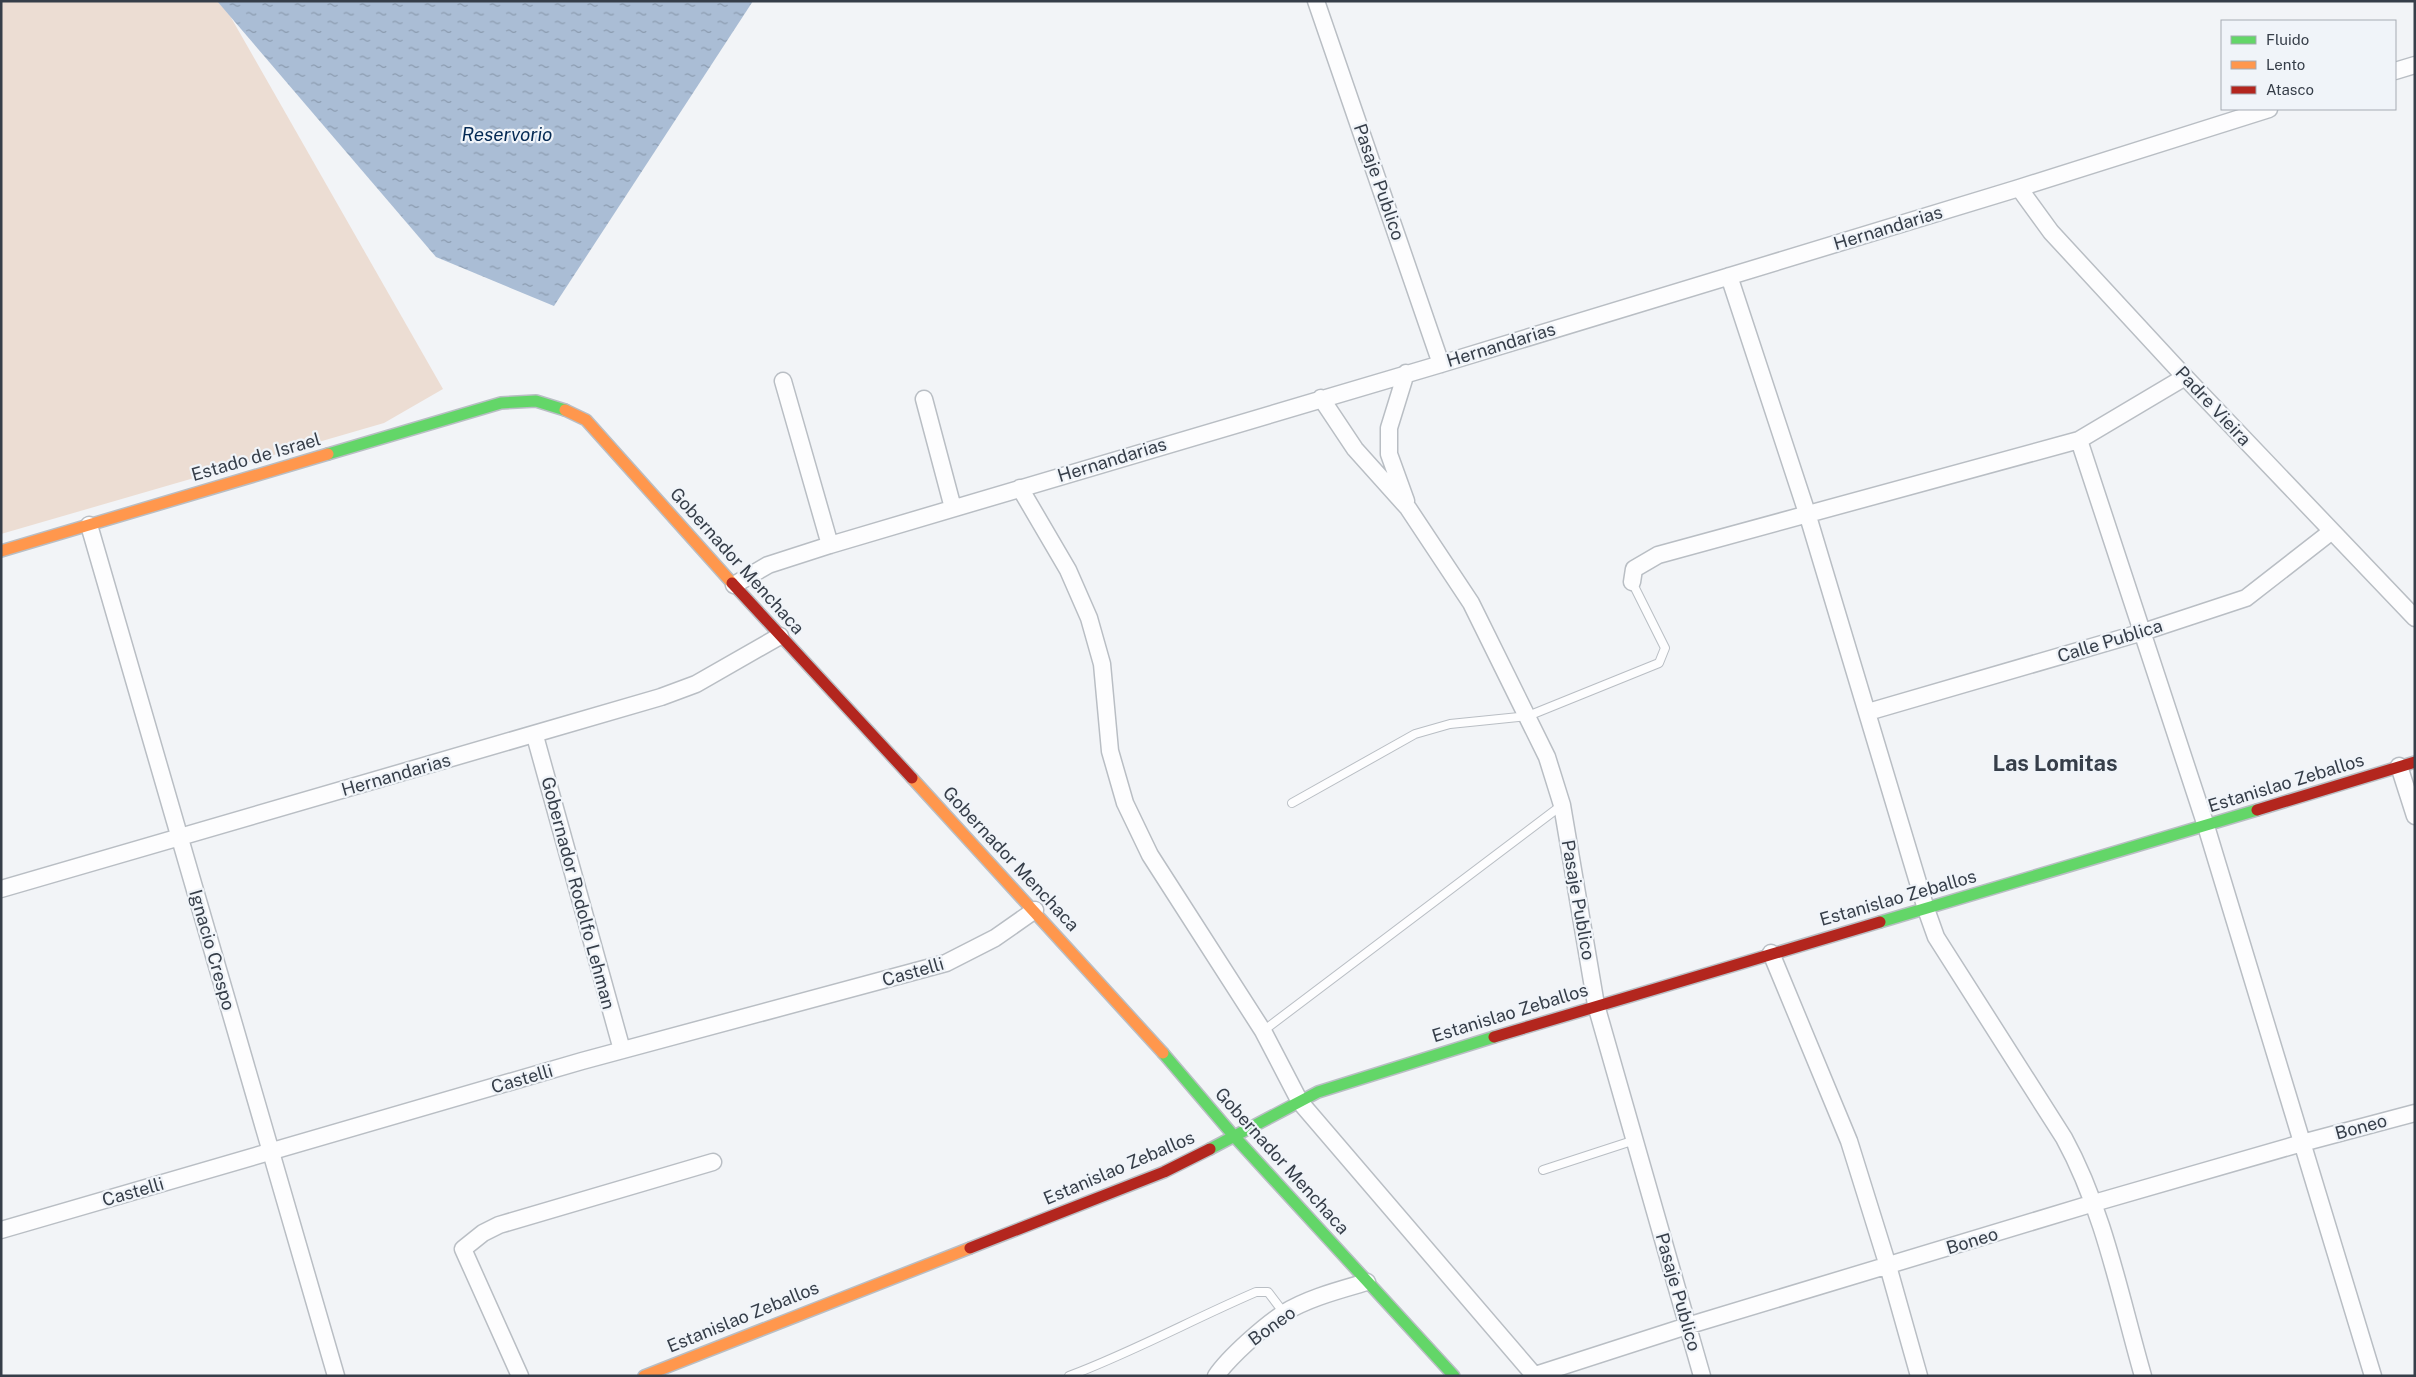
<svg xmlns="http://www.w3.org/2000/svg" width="2416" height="1377" viewBox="0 0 2416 1377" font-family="'Public Sans',sans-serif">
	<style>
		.grass { fill: #ecddd3 }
		.water { fill: url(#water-ripples) }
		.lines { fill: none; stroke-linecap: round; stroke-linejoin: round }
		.lane-casing { stroke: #b9bec4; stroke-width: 10 }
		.street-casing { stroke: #b9bec4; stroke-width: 19 }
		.fast-casing { stroke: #b9bec4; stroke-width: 14 }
		.slow-casing { stroke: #b9bec4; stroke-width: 14 }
		.jam-casing { stroke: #b9bec4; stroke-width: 14 }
		.lane { stroke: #fdfdfe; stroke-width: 8 }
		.street { stroke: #fdfdfe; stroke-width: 16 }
		.fast { stroke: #63d668; stroke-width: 11 }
		.slow { stroke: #ff974d; stroke-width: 11 }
		.jam { stroke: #b3261e; stroke-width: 11 }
		.labels { text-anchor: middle; stroke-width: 4.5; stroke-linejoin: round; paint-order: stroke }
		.street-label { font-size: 18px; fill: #363e49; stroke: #f0f4f9 }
		.water-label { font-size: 19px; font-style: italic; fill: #042953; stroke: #f0f4f9 }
		.district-label { font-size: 22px; font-weight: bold; fill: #363e49; stroke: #f0f4f9 }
	</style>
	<defs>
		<pattern id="water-ripples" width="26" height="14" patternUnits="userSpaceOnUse" patternTransform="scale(1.25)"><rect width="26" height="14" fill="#aabdd5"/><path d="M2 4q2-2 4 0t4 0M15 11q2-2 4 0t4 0" fill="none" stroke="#8b9baf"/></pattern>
	</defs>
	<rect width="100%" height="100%" fill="#f2f4f7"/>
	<path class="grass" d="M 1,1 L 217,1 L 229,14 L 443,389 L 384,423 L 1,534 Z"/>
	<path class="water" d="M 217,1 L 753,1 L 554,306 L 436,257 Z"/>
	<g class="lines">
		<g class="lane-casing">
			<path id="lane" d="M 1292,803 L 1415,734 L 1450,724 L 1528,716 L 1659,663 L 1665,648 L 1632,582
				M 1263,1031 L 1562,805
				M 1543,1170 L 1635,1140
				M 1069,1376 C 1133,1352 1193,1319 1256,1292 L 1268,1292 L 1284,1313"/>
		</g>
		<g class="street-casing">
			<path id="street" d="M 1316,1 L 1441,364
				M 2395,71 L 2415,65
				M 2019,188 L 2051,232 L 2185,377 L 2415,618
				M 1729,276 L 1807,513 L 1926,909 L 1936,937 L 2064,1138 C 2104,1211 2120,1296 2143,1376
				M 783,381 L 830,545
				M 1321,398 L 1355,449 L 1408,508 L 1471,603 L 1547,757 L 1562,805 L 1596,1005 L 1702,1376
				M 924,399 L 953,508
				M 2079,440 L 2206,826 L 2373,1376
				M 1020,488 L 1068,570 L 1089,618 L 1102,664 L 1110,751 L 1125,803 L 1150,855 L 1263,1031 L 1300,1102 L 1534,1375
				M 1406,501 L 1389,454 L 1389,428 L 1406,373
				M 89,525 L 336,1376
				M 1632,582 L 1634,569 L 1658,555 L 2079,440 L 2185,377
				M 734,585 L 768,565 L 830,545 L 1441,364 L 2019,188 L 2269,109
				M 1868,712 L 2143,632 L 2246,598 L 2332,531
				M 535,736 L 622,1050
				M 2399,766 L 2415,816
				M 1,889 L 661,697 L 696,684 L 780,636
				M 1771,953 L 1849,1141 L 1888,1266 L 1919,1376
				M 1,1230 L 582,1061 L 946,963 L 995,938 L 1035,910
				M 520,1376 L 463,1249 L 483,1233 L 499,1225 L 713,1162
				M 1216,1376 C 1229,1357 1264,1326 1284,1313 C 1308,1298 1340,1290 1367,1282
				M 1532,1376 L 1687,1326 L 2094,1203 L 2302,1143 L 2415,1113"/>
		</g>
		<g class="fast-casing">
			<path id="fast" d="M 328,454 L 501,403 L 536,401 L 565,410
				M 1880,922 L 2257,810
				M 1163,1053 L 1233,1135 L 1454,1376
				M 1210,1149 L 1318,1092 L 1494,1037"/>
		</g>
		<g class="slow-casing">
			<path id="slow" d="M 565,410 L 586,420 L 732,583
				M 1,551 L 328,454
				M 912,778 L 1163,1053
				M 644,1376 L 970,1248"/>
		</g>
		<g class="jam-casing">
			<path id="jam" d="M 732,583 L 912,778
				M 2257,810 L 2415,762
				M 1494,1037 L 1880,922
				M 970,1248 L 1164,1172 L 1210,1149"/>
		</g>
		<use href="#lane" class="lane"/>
		<use href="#street" class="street"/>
		<use href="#fast" class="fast"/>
		<use href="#slow" class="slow"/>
		<use href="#jam" class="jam"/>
	</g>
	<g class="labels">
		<g class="street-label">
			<text transform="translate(1379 182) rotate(71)" y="6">Pasaje Publico</text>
			<text transform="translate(1888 228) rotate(-17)" y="6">Hernandarias</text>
			<text transform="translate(1501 345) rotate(-17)" y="6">Hernandarias</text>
			<text transform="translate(2213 406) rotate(47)" y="6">Padre Vieira</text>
			<text transform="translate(256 457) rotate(-16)" y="6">Estado de Israel</text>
			<text transform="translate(1112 460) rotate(-17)" y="6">Hernandarias</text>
			<text transform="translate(737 561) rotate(48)" y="6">Gobernador Menchaca</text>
			<text transform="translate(2110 641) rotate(-17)" y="6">Calle Publica</text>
			<text transform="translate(396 775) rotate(-16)" y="6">Hernandarias</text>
			<text transform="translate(2286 783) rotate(-17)" y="6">Estanislao Zeballos</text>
			<text transform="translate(1011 859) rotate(47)" y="6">Gobernador Menchaca</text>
			<text transform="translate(578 893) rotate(75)" y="6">Gobernador Rodolfo Lehman</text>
			<text transform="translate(1898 898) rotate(-16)" y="6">Estanislao Zeballos</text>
			<text transform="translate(1578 900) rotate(80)" y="6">Pasaje Publico</text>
			<text transform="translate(212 950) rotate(74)" y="6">Ignacio Crespo</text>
			<text transform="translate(913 972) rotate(-16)" y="6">Castelli</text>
			<text transform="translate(1510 1013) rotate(-17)" y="6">Estanislao Zeballos</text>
			<text transform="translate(522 1079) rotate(-16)" y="6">Castelli</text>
			<text transform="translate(2361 1127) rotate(-15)" y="6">Boneo</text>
			<text transform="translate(1282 1161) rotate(48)" y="6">Gobernador Menchaca</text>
			<text transform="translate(1119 1168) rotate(-23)" y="6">Estanislao Zeballos</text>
			<text transform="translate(133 1192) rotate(-16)" y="6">Castelli</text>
			<text transform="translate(1972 1241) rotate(-17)" y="6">Boneo</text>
			<text transform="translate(1678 1292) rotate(74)" y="6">Pasaje Publico</text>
			<text transform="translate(743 1317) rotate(-22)" y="6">Estanislao Zeballos</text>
			<text transform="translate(1272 1326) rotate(-36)" y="6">Boneo</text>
		</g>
		<g class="water-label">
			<text x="507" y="141">Reservorio</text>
		</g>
		<g class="district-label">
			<text x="2055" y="771">Las Lomitas</text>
		</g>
	</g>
	<rect width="2416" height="1377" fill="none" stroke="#363e49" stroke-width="5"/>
	<rect x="2221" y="20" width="175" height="90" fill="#f0f4f9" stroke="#a6abb3"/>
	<rect x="2231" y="36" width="25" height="8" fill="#63d668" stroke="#a6abb3"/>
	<text x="2266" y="45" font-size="15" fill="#363e49">Fluido</text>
	<rect x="2231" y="61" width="25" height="8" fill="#ff974d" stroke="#a6abb3"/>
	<text x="2266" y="70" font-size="15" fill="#363e49">Lento</text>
	<rect x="2231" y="86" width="25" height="8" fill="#b3261e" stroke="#a6abb3"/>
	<text x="2266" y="95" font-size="15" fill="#363e49">Atasco</text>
</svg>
